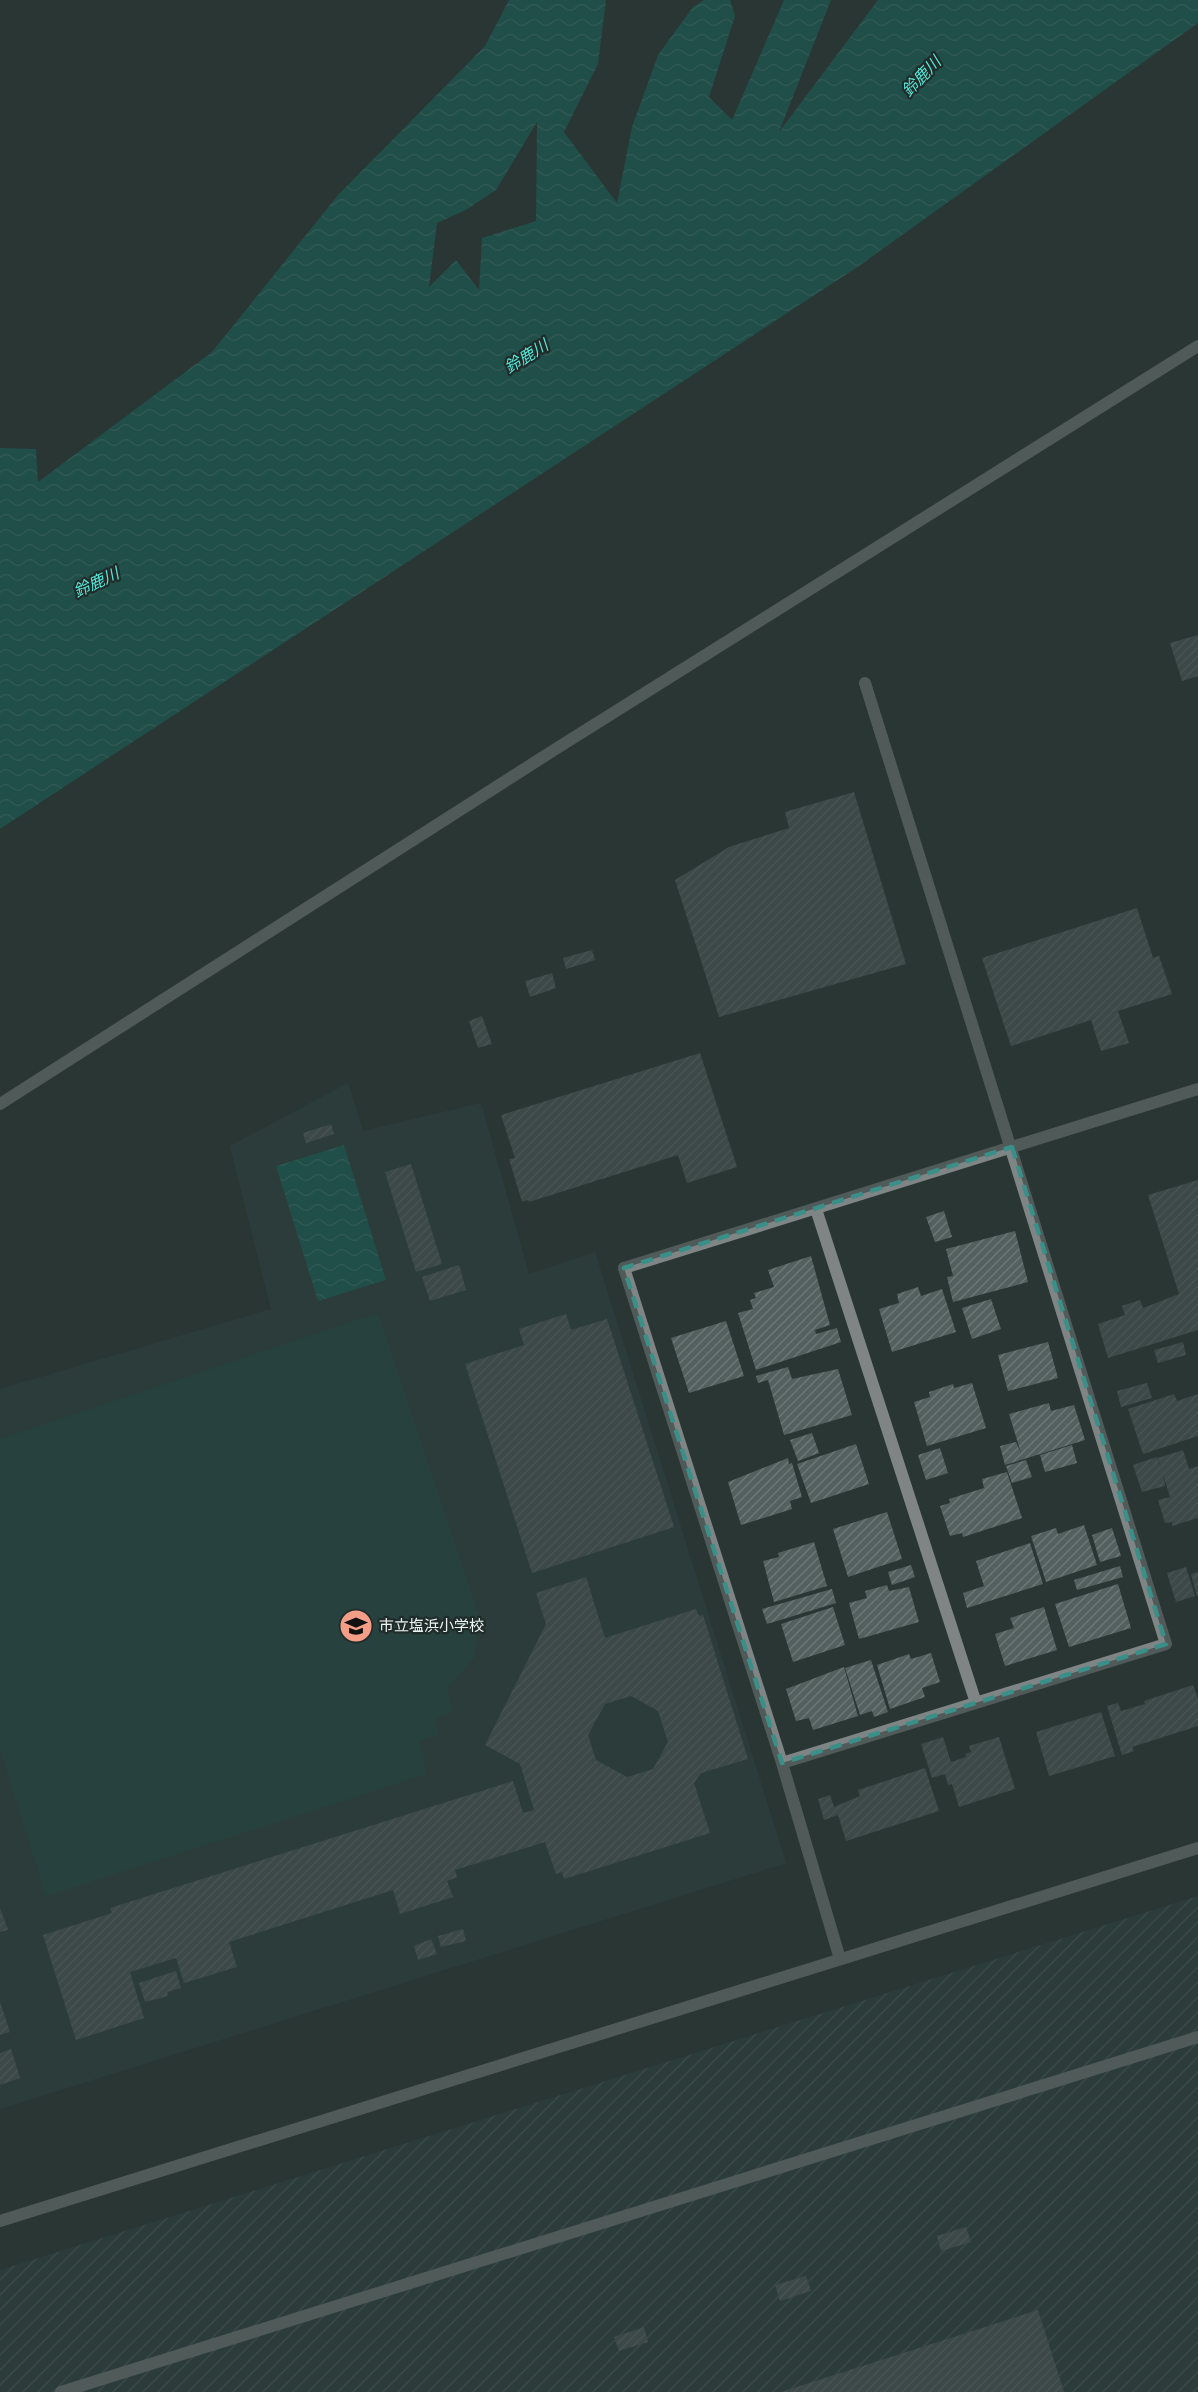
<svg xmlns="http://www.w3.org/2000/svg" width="1198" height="2392" viewBox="0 0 1198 2392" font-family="Quicksand,'Noto Sans JP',sans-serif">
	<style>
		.built { fill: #304442 }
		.industrial { fill: url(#industrial-furrows) }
		.garden { fill: #234e49 }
		.water { fill: url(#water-waves); fill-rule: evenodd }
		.building { fill: url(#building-hatch); fill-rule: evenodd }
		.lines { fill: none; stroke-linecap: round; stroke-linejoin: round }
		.service { stroke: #7f8584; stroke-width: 12 }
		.minor { stroke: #7f8584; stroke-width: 12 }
		.tertiary { stroke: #7f8584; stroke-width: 12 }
		.marked { fill: none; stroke: #3b8f89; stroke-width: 4.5; stroke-dasharray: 12 8; stroke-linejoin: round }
		.labels { text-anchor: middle; stroke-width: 4.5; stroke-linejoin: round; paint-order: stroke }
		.poi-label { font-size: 15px; fill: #edf5f3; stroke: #202c2a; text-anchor: start }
		.water-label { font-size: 16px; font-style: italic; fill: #55e9da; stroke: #202c2a }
	</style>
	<defs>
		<pattern id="industrial-furrows" width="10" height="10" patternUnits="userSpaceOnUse" patternTransform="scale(1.5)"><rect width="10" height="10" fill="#304442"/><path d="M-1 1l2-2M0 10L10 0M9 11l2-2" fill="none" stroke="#4e605e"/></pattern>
		<pattern id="water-waves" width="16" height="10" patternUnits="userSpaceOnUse" patternTransform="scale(1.5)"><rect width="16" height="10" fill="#166a62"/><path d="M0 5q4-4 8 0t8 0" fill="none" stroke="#388079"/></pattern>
		<pattern id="building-hatch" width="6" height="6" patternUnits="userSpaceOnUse" patternTransform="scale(1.5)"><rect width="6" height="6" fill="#53605e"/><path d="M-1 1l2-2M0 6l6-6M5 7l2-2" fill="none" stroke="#6c7776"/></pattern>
	</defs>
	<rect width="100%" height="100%" fill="#2a3634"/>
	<path class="built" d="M 348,1083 L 363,1131 L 481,1103 L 529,1274 L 595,1252 L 786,1863 L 0,2109 L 0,1389 L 271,1309 L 230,1146 Z"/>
	<path class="industrial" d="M 1198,1896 L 1198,2392 L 0,2392 L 0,2270 Z"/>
	<path class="garden" d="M 378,1313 L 479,1615 L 474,1658 L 447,1688 L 453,1712 L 434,1719 L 439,1734 L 419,1741 L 427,1774 L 46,1896 L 0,1749 L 0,1439 Z"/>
	<path class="water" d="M 509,0 L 606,0 L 598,64 L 564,132 L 617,203 L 632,127 L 658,55 L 693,7 L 704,0 L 730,0 L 735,16 L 709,97 L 732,120 L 784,0 L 831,0 L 779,132 L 878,0 L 1198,0 L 1198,23 L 859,266 L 0,829 L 0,448 L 36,449 L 38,482 L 212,352 L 338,195 L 485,46 ZM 537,122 L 536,221 L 482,238 L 479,290 L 456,260 L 429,287 L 437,223 L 466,210 L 496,190 Z
		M 344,1145 L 386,1280 L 318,1301 L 276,1166 Z"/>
	<path class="building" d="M 1198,635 L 1198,676 L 1182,681 L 1170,643 Z
		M 854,792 L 906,964 L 719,1017 L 675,880 L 729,847 L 789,828 L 785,812 Z
		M 1137,908 L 1153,958 L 1159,956 L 1172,994 L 1118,1011 L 1129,1043 L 1101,1051 L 1091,1020 L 1011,1046 L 982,958 Z
		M 592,950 L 595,960 L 566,969 L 563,958 Z
		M 552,973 L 556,988 L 530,997 L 525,981 Z
		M 482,1016 L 492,1044 L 478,1048 L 469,1021 Z
		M 700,1053 L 737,1167 L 687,1183 L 678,1155 L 529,1202 L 528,1200 L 522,1202 L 509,1159 L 515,1158 L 501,1115 Z
		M 331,1124 L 334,1134 L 306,1143 L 303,1133 Z
		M 411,1164 L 442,1264 L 416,1272 L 385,1172 Z
		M 1198,1180 L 1198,1330 L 1108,1358 L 1098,1324 L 1125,1315 L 1122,1306 L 1140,1300 L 1143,1308 L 1179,1294 L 1148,1195 Z
		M 944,1211 L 952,1237 L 935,1242 L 926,1217 Z
		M 1015,1231 L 1028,1282 L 953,1302 L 947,1277 L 953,1276 L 946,1249 Z
		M 811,1256 L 830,1325 L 815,1330 L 816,1334 L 837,1328 L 841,1342 L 756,1370 L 738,1313 L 753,1309 L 750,1300 L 756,1298 L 754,1293 L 774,1287 L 768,1270 Z
		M 459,1265 L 466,1290 L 430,1301 L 422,1277 Z
		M 918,1287 L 921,1296 L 942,1289 L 956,1332 L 892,1352 L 879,1309 L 899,1303 L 897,1294 Z
		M 991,1299 L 1001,1329 L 972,1339 L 962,1308 Z
		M 566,1314 L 571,1330 L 607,1319 L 674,1527 L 532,1573 L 465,1364 L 524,1345 L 519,1329 Z
		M 726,1321 L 744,1376 L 689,1393 L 671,1338 Z
		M 1048,1342 L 1058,1378 L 1008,1391 L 998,1355 Z
		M 1183,1342 L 1186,1355 L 1158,1363 L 1154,1350 Z
		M 788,1367 L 792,1379 L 838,1369 L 852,1415 L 784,1435 L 768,1380 L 758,1383 L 756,1376 Z
		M 972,1383 L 986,1428 L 927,1446 L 914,1402 L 930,1397 L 929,1392 L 953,1384 L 954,1388 Z
		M 1147,1383 L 1152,1398 L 1121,1407 L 1117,1391 Z
		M 1174,1394 L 1177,1401 L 1198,1394 L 1198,1436 L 1143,1454 L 1128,1409 Z
		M 1049,1403 L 1051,1411 L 1074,1405 L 1085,1440 L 1005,1465 L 1000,1446 L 1016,1442 L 1021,1453 L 1009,1414 Z
		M 812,1433 L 819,1453 L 798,1461 L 790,1440 Z
		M 856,1444 L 869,1484 L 811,1503 L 797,1464 Z
		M 1072,1445 L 1077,1463 L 1045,1472 L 1040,1455 Z
		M 940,1448 L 948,1473 L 926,1480 L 918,1455 Z
		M 1183,1450 L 1189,1469 L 1198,1466 L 1198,1518 L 1172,1526 L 1172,1522 L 1165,1523 L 1158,1500 L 1170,1497 L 1163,1474 L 1165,1486 L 1142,1492 L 1133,1465 L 1157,1457 L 1161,1469 L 1158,1458 Z
		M 788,1458 L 789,1464 L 792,1463 L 802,1497 L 790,1501 L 792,1509 L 741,1525 L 728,1482 Z
		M 1026,1460 L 1032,1477 L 1012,1483 L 1006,1466 Z
		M 1007,1472 L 1022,1518 L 963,1537 L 962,1533 L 950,1536 L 940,1506 L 950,1503 L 949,1499 L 984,1488 L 982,1479 Z
		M 887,1512 L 902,1559 L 848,1577 L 833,1529 Z
		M 1084,1525 L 1097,1565 L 1046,1582 L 1031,1536 L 1056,1528 L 1058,1534 Z
		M 1112,1528 L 1121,1556 L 1100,1562 L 1092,1535 Z
		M 814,1542 L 827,1586 L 774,1602 L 763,1561 L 779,1557 L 778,1553 Z
		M 1030,1543 L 1043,1584 L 967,1608 L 963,1593 L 984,1586 L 976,1561 Z
		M 911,1565 L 915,1577 L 892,1585 L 888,1572 Z
		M 1120,1566 L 1123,1577 L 1077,1590 L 1074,1580 Z
		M 1186,1567 L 1195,1596 L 1176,1602 L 1167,1573 Z
		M 1198,1572 L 1198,1596 L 1197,1596 L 1191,1574 Z
		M 586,1577 L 605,1638 L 696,1609 L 699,1616 L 703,1615 L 748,1759 L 701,1773 L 694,1783 L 710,1833 L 564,1879 L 562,1872 L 556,1874 L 545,1842 L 455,1870 L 457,1877 L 447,1881 L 453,1897 L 400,1914 L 393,1890 L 229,1942 L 237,1967 L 184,1983 L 176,1958 L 130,1972 L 144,2018 L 76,2040 L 43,1935 L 112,1913 L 110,1908 L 513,1781 L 523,1813 L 534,1810 L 520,1764 L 485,1745 L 546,1624 L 536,1593 ZM 631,1696 L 658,1711 L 668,1742 L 653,1769 L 627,1777 L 596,1760 L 588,1735 L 605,1704 Z
		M 1118,1584 L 1131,1628 L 1069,1647 L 1055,1604 Z
		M 887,1585 L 889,1591 L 909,1587 L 919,1622 L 859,1639 L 849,1603 L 867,1598 L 865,1591 Z
		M 832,1589 L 836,1603 L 767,1624 L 762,1609 Z
		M 833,1607 L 845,1645 L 793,1662 L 781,1624 Z
		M 1044,1607 L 1057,1650 L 1005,1666 L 995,1634 L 1014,1628 L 1010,1618 Z
		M 931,1653 L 940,1682 L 922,1688 L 925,1697 L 890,1709 L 877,1665 L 909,1654 L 911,1659 Z
		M 871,1660 L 888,1712 L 874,1717 L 872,1711 L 860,1715 L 845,1668 Z
		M 844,1667 L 858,1716 L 813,1730 L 809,1718 L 796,1721 L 786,1689 Z
		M 1193,1685 L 1198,1699 L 1198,1726 L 1132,1747 L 1134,1751 L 1122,1755 L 1107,1706 L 1118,1703 L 1121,1711 L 1145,1704 L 1144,1701 Z
		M 1101,1712 L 1115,1756 L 1049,1776 L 1036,1732 Z
		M 943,1737 L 951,1762 L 966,1757 L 965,1754 L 971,1752 L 969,1746 L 999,1737 L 1015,1789 L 959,1807 L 952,1784 L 948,1785 L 945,1774 L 932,1778 L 921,1744 Z
		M 925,1768 L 939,1811 L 846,1841 L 838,1815 L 824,1820 L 818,1799 L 830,1795 L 834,1807 L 860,1796 L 858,1790 Z
		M 0,1908 L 8,1930 L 0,1932 Z
		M 463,1929 L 466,1941 L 441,1947 L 438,1936 Z
		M 431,1939 L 437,1954 L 418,1960 L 414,1946 Z
		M 176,1971 L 181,1988 L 167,1992 L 168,1996 L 145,2002 L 139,1983 Z
		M 0,2002 L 10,2032 L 0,2035 Z
		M 11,2049 L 20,2078 L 0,2085 L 0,2053 Z
		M 966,2227 L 971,2242 L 941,2251 L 937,2236 Z
		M 806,2276 L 811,2291 L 780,2301 L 775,2285 Z
		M 1038,2310 L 1064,2392 L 781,2392 Z
		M 644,2327 L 648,2342 L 619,2351 L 614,2337 Z"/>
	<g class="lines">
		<path class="service" d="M 61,2392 L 1198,2037"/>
		<path class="minor" d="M 0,1104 L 554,750 L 1198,346
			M 816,1209 L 976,1703
			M 624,1268 L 782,1763 L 840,1959
			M 782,1763 L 1166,1644 L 865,683"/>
		<path class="tertiary" d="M 624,1268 L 1198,1089
			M 0,2221 L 1198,1848"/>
	</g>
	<path d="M0 0H1198V2392H0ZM 1012,1147 L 1166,1644 L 782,1763 L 624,1268 Z" fill="#2a3634" fill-opacity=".55" fill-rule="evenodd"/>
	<path class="marked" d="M 1012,1147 L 1166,1644 L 782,1763 L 624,1268 Z"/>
	<defs>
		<g id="school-disc" transform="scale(1.725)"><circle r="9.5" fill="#f49e88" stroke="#202c2a"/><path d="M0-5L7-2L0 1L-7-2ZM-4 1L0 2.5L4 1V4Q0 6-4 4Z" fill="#111"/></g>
	</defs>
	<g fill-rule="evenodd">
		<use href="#school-disc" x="356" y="1626"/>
	</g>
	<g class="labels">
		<g class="poi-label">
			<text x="379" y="1631">市立塩浜小学校</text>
		</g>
		<g class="water-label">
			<text transform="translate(921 76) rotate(-46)" y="6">鈴鹿川</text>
			<text transform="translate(526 356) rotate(-32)" y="6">鈴鹿川</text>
			<text transform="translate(96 582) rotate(-25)" y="6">鈴鹿川</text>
		</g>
	</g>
</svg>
